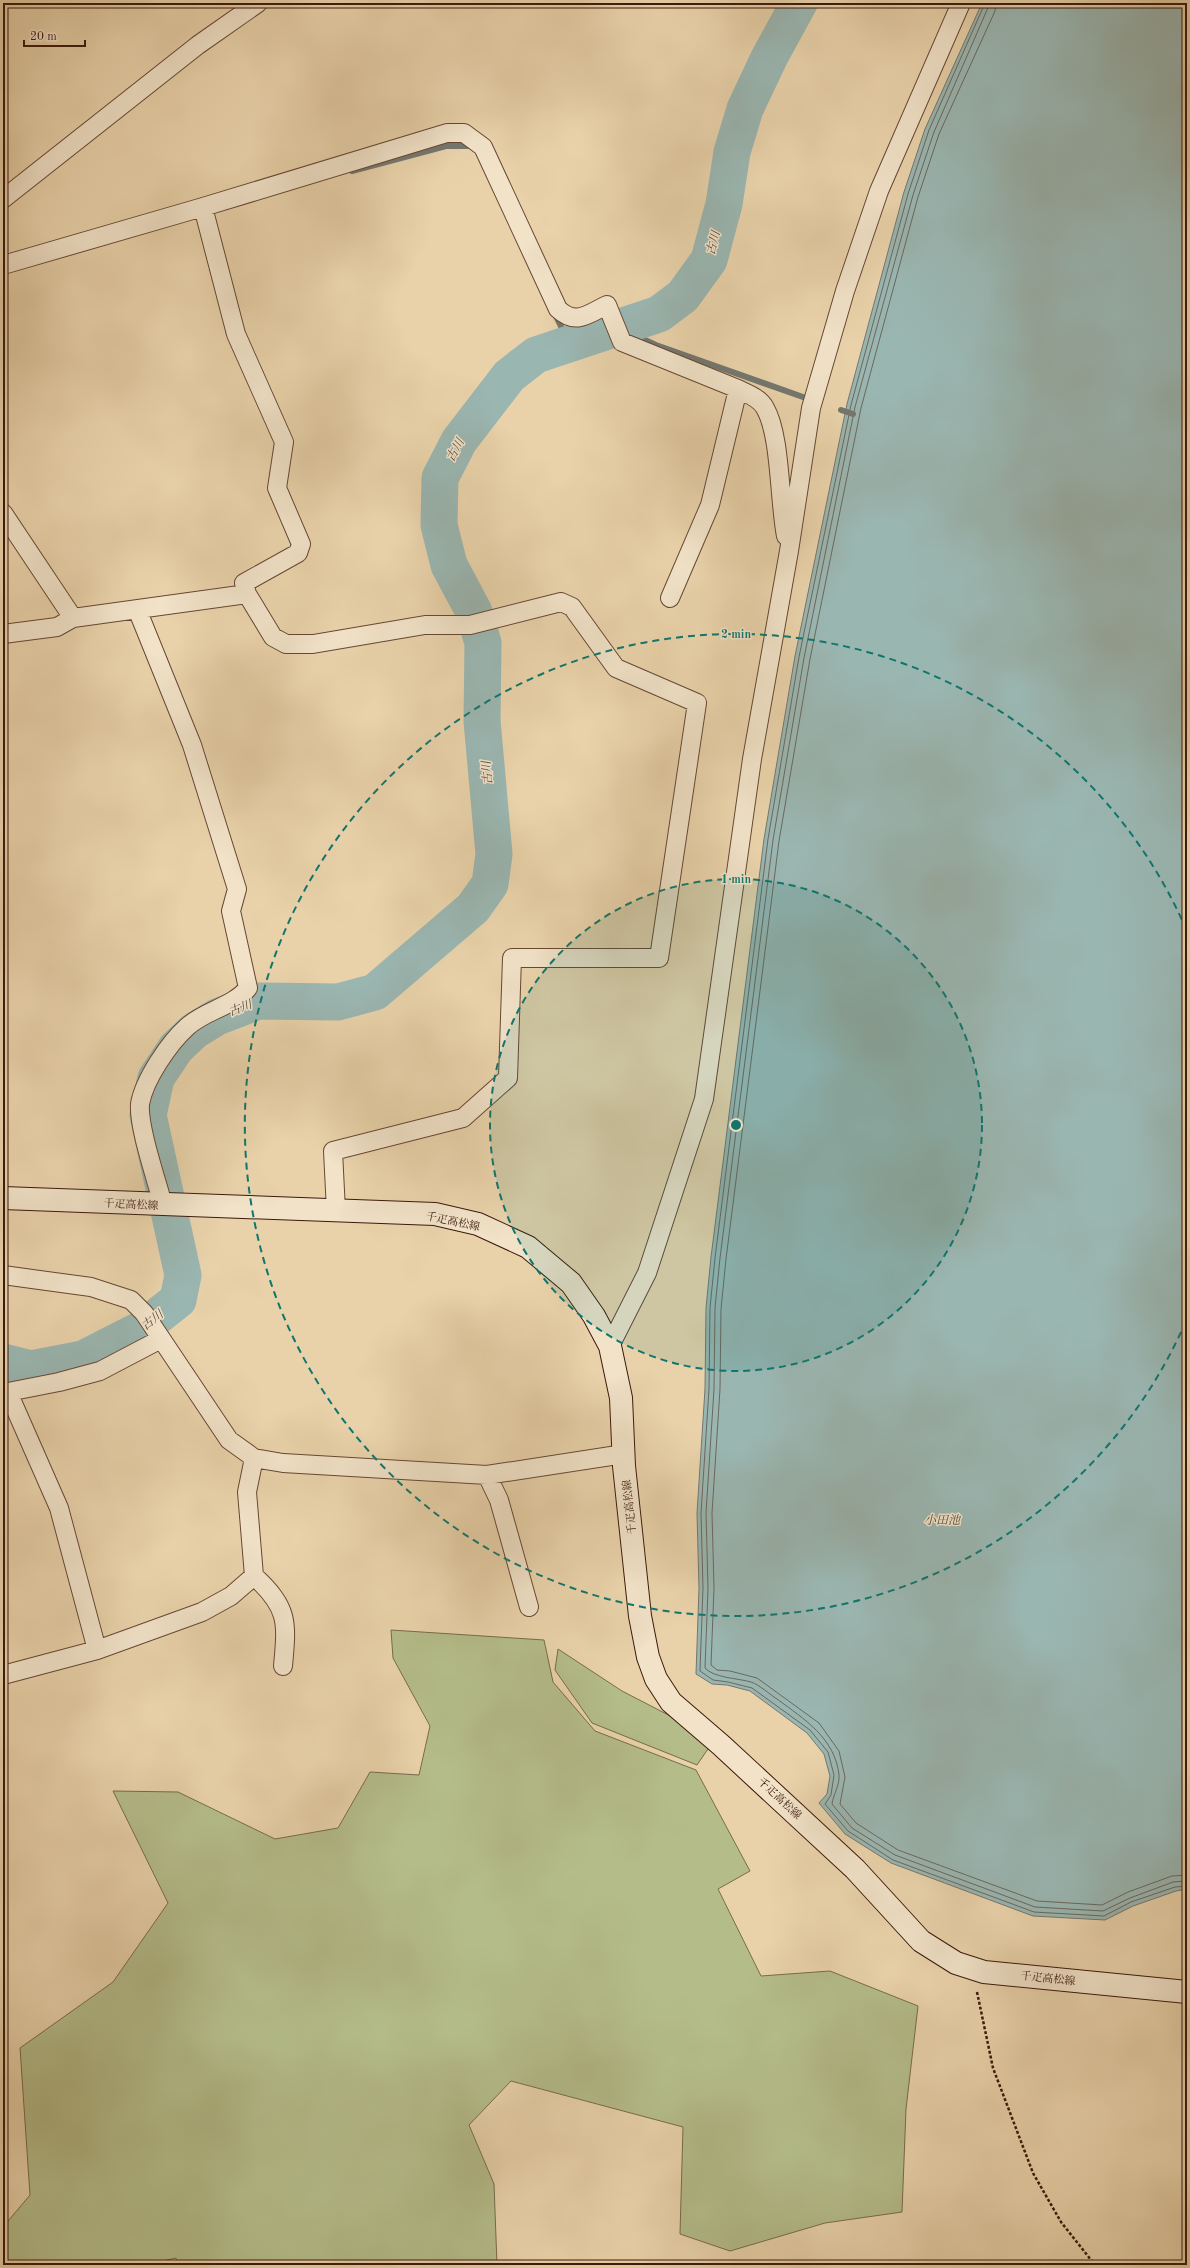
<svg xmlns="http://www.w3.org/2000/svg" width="1190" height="2268" viewBox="0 0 1190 2268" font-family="'Old Standard TT','Noto Serif JP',serif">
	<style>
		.green { fill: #b4bd8a; stroke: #786b4c }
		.water { fill: #9ab6b1; stroke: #74776f }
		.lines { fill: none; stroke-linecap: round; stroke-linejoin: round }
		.shore { stroke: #6a685f; stroke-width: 1 }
		.stream { stroke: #74776f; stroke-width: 6 }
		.river { stroke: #9ab6b1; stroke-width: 37 }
		.street-casing { stroke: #664734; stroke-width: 20 }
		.secondary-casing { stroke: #3b190d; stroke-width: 24 }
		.path { stroke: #3b190d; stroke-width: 2.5; stroke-dasharray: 3 2; stroke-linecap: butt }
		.street { stroke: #f1e2c8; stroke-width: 18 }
		.secondary { stroke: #f1e2c8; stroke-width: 22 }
		.ring { fill: none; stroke: #0f766e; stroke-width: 2; stroke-dasharray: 7 5 }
		.labels { text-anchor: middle; stroke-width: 3; stroke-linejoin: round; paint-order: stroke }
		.street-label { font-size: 11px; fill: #3b190d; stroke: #f1e2c8 }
		.water-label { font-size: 12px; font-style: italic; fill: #58483e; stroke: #f1e2c8 }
		.centre { fill: #0f766e; stroke: #f1e2c8; stroke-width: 2 }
		.ring-label { font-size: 12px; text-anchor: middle; font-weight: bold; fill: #0f766e; stroke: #f1e2c8; stroke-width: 3; stroke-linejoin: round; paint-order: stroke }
	</style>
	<rect width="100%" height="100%" fill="#e9d2aa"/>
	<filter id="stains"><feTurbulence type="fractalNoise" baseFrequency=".005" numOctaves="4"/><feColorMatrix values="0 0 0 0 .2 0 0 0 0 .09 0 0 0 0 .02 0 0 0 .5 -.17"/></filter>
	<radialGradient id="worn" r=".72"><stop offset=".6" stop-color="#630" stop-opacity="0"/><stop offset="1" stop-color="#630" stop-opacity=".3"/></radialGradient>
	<path class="green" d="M 391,1630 L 544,1640 L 553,1682 L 595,1731 L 696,1770 L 750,1871 L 718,1889 L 761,1976 L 830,1971 L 918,2006 L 906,2109 L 902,2212 L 825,2223 L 730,2251 L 680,2234 L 683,2127 L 511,2081 L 469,2125 L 494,2184 L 497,2265 L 177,2265 L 176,2258 L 144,2265 L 3,2265 L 3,2227 L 30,2195 L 20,2048 L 113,1982 L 168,1903 L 113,1791 L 178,1792 L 275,1839 L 338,1828 L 370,1772 L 419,1775 L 430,1726 L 393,1658 Z
		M 558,1649 L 622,1691 L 682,1722 L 710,1746 L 697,1765 L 592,1723 L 555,1670 Z"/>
	<path class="water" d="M 982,3 L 1187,3 L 1187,1889 L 1176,1891 L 1133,1906 L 1105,1920 L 1033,1916 L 891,1863 L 845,1834 L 819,1803 L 827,1794 L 830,1776 L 824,1754 L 807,1733 L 750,1691 L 727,1685 L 712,1684 L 696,1674 L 699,1588 L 697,1513 L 705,1389 L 706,1308 L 711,1257 L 764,839 L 795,656 L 847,404 L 904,192 L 925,129 Z"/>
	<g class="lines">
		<path class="shore" d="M 985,3 L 929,130 L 908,194 L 851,405 L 799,657 L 768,839 L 715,1258 L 710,1308 L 709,1389 L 701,1513 L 703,1588 L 700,1671 L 713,1680 L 728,1682 L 752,1688 L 810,1730 L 828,1752 L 834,1775 L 831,1795 L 825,1804 L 848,1831 L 893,1860 L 1034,1912 L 1104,1916 L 1131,1902 L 1175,1887 L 1187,1886
			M 990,3 L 934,132 L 913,195 L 855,407 L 804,658 L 773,840 L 720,1258 L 715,1308 L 714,1389 L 706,1513 L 708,1588 L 705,1668 C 714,1678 737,1678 751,1682 C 760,1685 769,1694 777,1699 C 804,1719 835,1738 839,1775 C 840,1785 833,1795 832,1804 L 852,1828 L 895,1855 L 1035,1907 L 1103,1911 L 1130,1898 L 1173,1882 L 1187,1881
			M 996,3 L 995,11 L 939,134 L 918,197 L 861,408 L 810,659 L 779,841 L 726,1259 L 721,1309 L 720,1389 L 712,1513 L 714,1588 L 711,1665 L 717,1670 L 730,1671 L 757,1678 L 819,1723 L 839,1751 L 845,1777 L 840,1804 L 856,1823 L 898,1850 L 1037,1901 L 1102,1905 L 1128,1892 L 1172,1876 L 1187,1875"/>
		<path class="stream" d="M 352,171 L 446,146 L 472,146
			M 555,314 L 569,343
			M 623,330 L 656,345 L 803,397
			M 841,410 L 853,414"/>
		<path class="river" d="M 3,1362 L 31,1369 L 83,1359 L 140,1330 L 178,1300 L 183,1275 L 148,1115 L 156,1078 L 176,1048 L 194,1031 L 217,1017 L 258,1001 L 338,1002 L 375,992 L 473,908 L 490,884 L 494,854 L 482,721 L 483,643 L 474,612 L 449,565 L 439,525 L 440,478 L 459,441 L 509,376 L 536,355 L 659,314 L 683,296 L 709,260 L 724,204 L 732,152 L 745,109 L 769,58 L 799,3"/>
		<g class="street-casing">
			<path id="street" d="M 3,199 L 198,45 L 258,3
				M 203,207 L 236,334 L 284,442 L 277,488 L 301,544 L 298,553 L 244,583 L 247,594
				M 3,265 L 203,207 L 447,133 L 464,133 L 483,147 L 558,309 C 576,326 588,314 607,305 L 622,342 L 738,389 C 748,394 760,398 765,408 C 781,435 779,501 786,536
				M 3,513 L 73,618
				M 670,598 L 710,505 L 738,389
				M 137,609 L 192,745 L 237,889 L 231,911 L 248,988 C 233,1007 205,1010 187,1027 C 169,1043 144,1080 140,1104 C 138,1127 157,1181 163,1205
				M 3,634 L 57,627 L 73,618 L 247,594 L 273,637 L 286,644 L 313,644 L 425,625 L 470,625 L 561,602 L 572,607 L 616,668 L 697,703 L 659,958 L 512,958 L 508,1078 L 463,1118 L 333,1151 L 336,1211
				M 3,1275 L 91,1287 L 131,1300 L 144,1313 L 229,1440 L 254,1458 L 283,1463 L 487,1475 L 624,1454
				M 610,1346 L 647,1273 L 704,1099 L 752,759 L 789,551 L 811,408 L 845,291 L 879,191 L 961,3
				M 8,1392 L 59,1382 L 100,1371 L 161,1339
				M 3,1394 L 8,1392 L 59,1508 L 97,1650
				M 487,1475 L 499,1500 L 529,1607
				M 254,1576 C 289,1608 287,1622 283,1666
				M 3,1675 L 97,1650 L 202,1612 L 231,1596 L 254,1576 L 247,1492 L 254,1458"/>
		</g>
		<g class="secondary-casing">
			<path id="secondary" d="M 3,1198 L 435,1214 L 478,1224 L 528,1247 L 571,1283 L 594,1316 L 610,1346 L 621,1398 L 624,1466 L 640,1616 L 648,1657 L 656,1679 L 671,1702 L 721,1745 L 855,1869 L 921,1941 L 956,1963 L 984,1972 L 1187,1992"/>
		</g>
		<path class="path" d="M 977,1992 L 993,2068 L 1033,2173 L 1061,2222 L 1095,2265"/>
		<use href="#street" class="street"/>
		<use href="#secondary" class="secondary"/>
	</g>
	<circle cx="736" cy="1125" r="246" fill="#0f766e" fill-opacity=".12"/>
	<g class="ring">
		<circle cx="736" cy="1125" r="246"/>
		<path d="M1186 1321A491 491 0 1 1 1186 929"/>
	</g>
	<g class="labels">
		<g class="street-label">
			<text transform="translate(131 1204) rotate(3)" y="4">千疋高松線</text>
			<text transform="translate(453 1221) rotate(12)" y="4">千疋高松線</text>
			<text transform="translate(629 1507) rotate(-96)" y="4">千疋高松線</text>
			<text transform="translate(780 1798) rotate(43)" y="4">千疋高松線</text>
			<text transform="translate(1048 1978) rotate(6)" y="4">千疋高松線</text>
		</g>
		<g class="water-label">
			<text transform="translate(713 243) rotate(-75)" y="4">古川</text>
			<text transform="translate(455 450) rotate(-61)" y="4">古川</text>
			<text transform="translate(487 773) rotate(-95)" y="4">古川</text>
			<text transform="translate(240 1008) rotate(-21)" y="4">古川</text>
			<text transform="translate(152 1320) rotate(-38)" y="4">古川</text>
			<text x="942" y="1524">小田池</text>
		</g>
	</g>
	<circle cx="736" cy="1125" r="6" class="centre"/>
	<g class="ring-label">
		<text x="736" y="638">2 min</text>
		<text x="736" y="883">1 min</text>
	</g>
	<rect width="1190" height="2268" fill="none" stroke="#e9d2aa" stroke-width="16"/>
	<rect x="4" y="4" width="1182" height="2260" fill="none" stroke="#3b190d" stroke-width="2"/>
	<rect x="8" y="8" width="1174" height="2252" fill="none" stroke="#3b190d"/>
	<path d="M24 40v6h61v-6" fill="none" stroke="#3b190d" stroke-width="2"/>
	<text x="30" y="40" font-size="12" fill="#3b190d" stroke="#f1e2c8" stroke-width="3" paint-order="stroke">20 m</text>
	<rect width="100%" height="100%" filter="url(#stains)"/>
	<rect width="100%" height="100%" fill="url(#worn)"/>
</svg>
